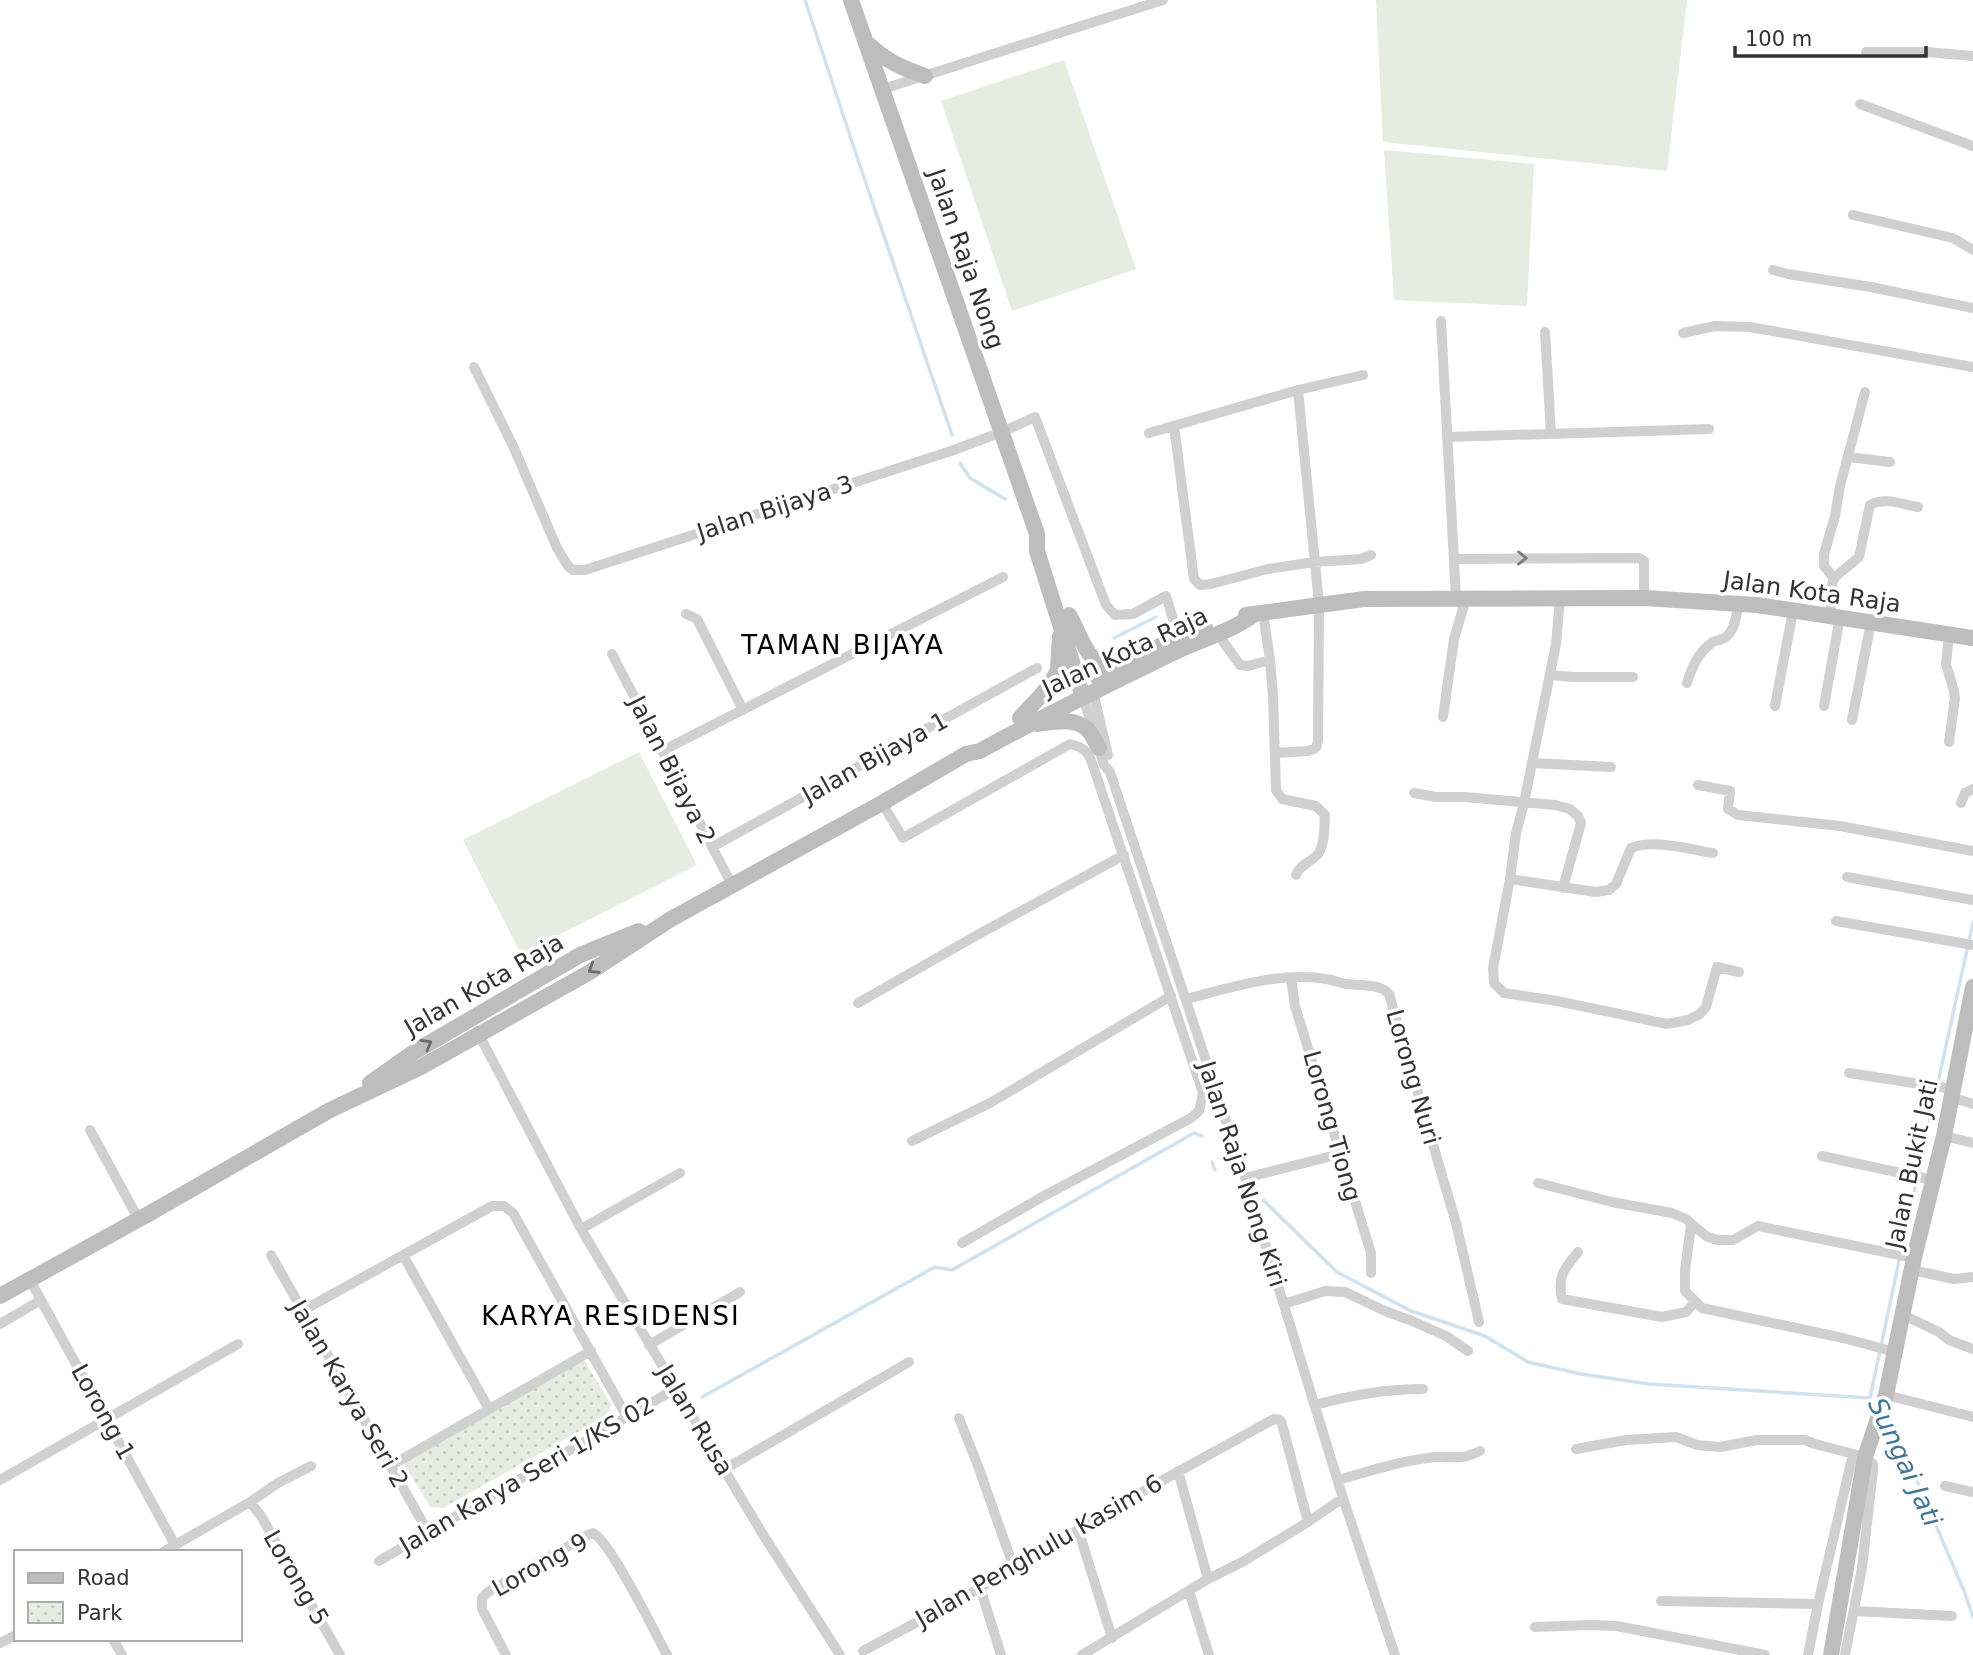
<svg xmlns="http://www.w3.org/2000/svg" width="1973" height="1655" viewBox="0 0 1973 1655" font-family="'DejaVu Sans',sans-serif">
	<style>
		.park { fill: url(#park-dots) }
		.pitch { fill: #e6ecdf }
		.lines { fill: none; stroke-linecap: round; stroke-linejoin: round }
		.stream { stroke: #cfe2ee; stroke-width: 3.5 }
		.street { stroke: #d0d0d0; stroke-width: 10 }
		.secondary { stroke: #bdbdbd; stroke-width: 16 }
		.oneway { stroke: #7a7a7a }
		.oneway2 { stroke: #6a6a6a }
		.labels { text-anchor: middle; stroke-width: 7; stroke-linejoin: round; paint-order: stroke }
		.street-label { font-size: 24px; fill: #333; stroke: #fff }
		.neighbourhood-label { font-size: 26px; letter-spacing: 2px; fill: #000; stroke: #fff }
		.water-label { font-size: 26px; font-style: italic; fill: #3f7597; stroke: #fff }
	</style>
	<defs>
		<pattern id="park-dots" width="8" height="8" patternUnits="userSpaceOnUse" patternTransform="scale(1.75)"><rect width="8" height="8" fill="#e6ecdf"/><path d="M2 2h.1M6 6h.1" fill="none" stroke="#c6cbc0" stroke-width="1.8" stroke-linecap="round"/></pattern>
	</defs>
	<rect width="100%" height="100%" fill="#fff"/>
	<path class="park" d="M 584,1360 L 611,1404 L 608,1415 L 443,1508 L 430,1507 L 403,1462 Z"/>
	<path class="pitch" d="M 1376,0 L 1687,0 L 1667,171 L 1383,142 Z
		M 1064,60 L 1136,269 L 1012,311 L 941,101 Z
		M 1384,150 L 1534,164 L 1527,306 L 1394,300 Z
		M 639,752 L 697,865 L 521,954 L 463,840 Z"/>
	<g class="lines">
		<path class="stream" d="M 805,0 L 857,157 L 952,435
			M 960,463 L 970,478 L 1005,499
			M 1114,638 L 1156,617
			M 1212,1162 L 1215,1170
			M 1263,1200 L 1337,1272 L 1411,1311 L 1485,1336 L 1528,1362 L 1581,1374 L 1649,1384 L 1870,1398
			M 1901,1252 L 1973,922
			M 702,1397 L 935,1267 L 952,1270 L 1194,1133 L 1202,1136
			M 1870,1398 L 1899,1261
			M 1886,1415 L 1891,1420 L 1964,1591 L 1973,1617"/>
		<path class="street" d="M 1866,52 L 1927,52 L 1973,56
			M 883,89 L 1163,0
			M 1860,104 L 1973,146
			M 1853,215 L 1953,238 L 1973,250
			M 1773,270 L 1788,274 L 1871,287 L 1973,308
			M 1441,321 L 1456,598
			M 1545,332 L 1551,433
			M 1683,333 L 1715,326 L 1750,327 L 1973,367
			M 474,367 L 514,448 L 557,548 L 568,566 L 573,570 L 585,570 L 951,451 L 1002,432 L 1035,417 L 1106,605 L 1115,615 L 1133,614 L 1166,596 L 1180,642
			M 1174,426 L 1194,579 L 1200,585 L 1211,584 L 1268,569 L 1314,562 L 1361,559 L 1371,555
			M 1149,433 L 1298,390 L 1363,375
			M 1447,437 L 1709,429
			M 1849,457 L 1890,462
			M 1454,559 L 1639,558 L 1644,561 L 1644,598
			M 1834,578 L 1824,566 L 1824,554 L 1835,516 L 1840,486 L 1865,392
			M 1560,598 L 1556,644 L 1524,803 L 1516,833 L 1510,879 L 1493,968 L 1494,983 L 1504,993 L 1557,1001 L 1667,1024 L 1688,1020 L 1700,1014 L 1706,1007 L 1717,967 L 1739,972
			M 1263,613 L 1270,660 L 1273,696 L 1276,790 L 1282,799 L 1316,806 L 1325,815 C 1324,828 1325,846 1317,855 C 1310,863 1300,864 1296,875
			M 686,614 L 697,619 L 743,710
			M 1831,616 L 1831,588 L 1834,578 L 1859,557 L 1870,505 C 1885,497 1902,504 1918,507
			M 1217,633 L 1240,665 L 1248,666 L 1270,660
			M 1949,635 L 1946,664 L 1954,691 L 1955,698 L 1949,742
			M 612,654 L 732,885
			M 1550,675 L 1573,677 L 1633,677
			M 1687,683 C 1692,667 1698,652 1713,642 C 1718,640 1725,639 1728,635 C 1736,627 1736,614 1739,604
			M 1093,692 L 1108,755
			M 1083,697 L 1104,765 L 1110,772 L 1245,1178 L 1343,1498 L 1395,1655
			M 1775,706 L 1793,611
			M 1824,706 L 1840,617
			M 1443,717 L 1454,639 L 1466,598
			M 1852,720 L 1871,622
			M 662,751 L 1003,577
			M 1275,753 L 1308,751 L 1316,748 L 1318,741 L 1319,604 L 1298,390
			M 1532,763 L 1611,767
			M 1698,785 L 1730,791 L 1728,809 L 1738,815 L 1840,826 L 1973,851
			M 1414,793 L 1436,797 L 1465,797 L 1555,805 L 1570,809 L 1578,816 L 1581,823 L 1563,888
			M 882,803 L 903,838 L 1070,744 C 1083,747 1088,751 1092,763 L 1203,1093 L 1199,1111 L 1191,1118 L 1042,1197 L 962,1243
			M 1961,803 L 1965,793 L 1973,789
			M 712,847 L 1037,668
			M 1847,877 L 1973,900
			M 1510,879 L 1595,892 L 1609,890 L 1616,884 L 1631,848 C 1654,839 1689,849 1713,853
			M 1836,921 L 1973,945
			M 1291,978 L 1295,1006 L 1371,1253 L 1371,1273
			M 1186,999 C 1229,988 1281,971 1326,979 C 1333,980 1340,983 1348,984 C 1361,986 1379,983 1389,994 L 1456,1223 L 1479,1322
			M 858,1003 L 979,934 L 1124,855
			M 477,1031 L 581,1229 L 762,1533 L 840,1655
			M 1849,1073 L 1952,1089
			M 1950,1097 L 1973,1104
			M 90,1130 L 139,1220
			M 1944,1136 L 1973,1143
			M 912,1141 L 990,1103 L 1171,996
			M 1822,1156 L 1933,1180
			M 1245,1178 L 1340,1154
			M 1538,1183 L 1612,1202 L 1672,1213 L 1686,1219 L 1706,1236 L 1717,1240 L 1733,1240 L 1758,1226 L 1914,1258
			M 1691,1225 L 1685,1270 L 1685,1291 L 1702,1308 L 1843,1338 L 1895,1352
			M 581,1229 L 680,1173
			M 1578,1252 C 1564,1269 1557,1277 1562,1299 L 1662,1317 L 1686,1312 L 1695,1302
			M 271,1255 L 428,1532
			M 403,1255 L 489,1409
			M 1912,1270 L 1954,1279 L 1973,1277
			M 30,1280 L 175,1545
			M 1284,1304 L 1325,1291 L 1345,1292 L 1385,1311 L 1412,1321 L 1446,1336 L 1468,1351
			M 302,1311 L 492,1206 L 504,1206 L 513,1213 L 627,1417
			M 1903,1315 L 1939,1332 L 1949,1340 L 1973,1349
			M 0,1324 L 41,1300
			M 649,1345 L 740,1292
			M 1886,1395 L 1973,1417
			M 1315,1405 C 1351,1395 1385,1389 1423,1389
			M 959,1418 L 978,1466 L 1014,1568
			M 1576,1449 L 1626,1440 L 1676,1437 L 1697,1445 L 1720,1447 L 1757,1440 L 1805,1440 L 1815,1444 L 1865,1457 L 1873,1464 L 1873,1470 L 1862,1568 L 1845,1655
			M 390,1466 L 591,1351
			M 725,1469 L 909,1362
			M 1178,1471 L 1208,1579
			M 0,1480 L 238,1344
			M 1338,1480 C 1370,1471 1403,1460 1437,1457 C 1457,1456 1459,1461 1480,1451
			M 1945,1486 L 1973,1492
			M 250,1502 L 261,1516 L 340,1655
			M 1078,1529 L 1112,1638
			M 163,1552 L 250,1502 L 278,1483 L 311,1466
			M 379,1561 L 675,1389
			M 980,1587 L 1001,1655
			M 1189,1591 L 1209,1655
			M 1661,1601 L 1818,1604
			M 1854,1611 L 1952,1616
			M 1535,1627 L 1589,1625 L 1617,1626 L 1765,1655
			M 113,1639 L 122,1655
			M 0,1643 L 16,1635
			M 863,1651 L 966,1596 L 1154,1485 L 1274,1419 L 1280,1420 L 1282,1424 L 1308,1522
			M 506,1655 L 482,1609 L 482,1598 L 488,1592 L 586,1536 L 593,1533 C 611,1542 655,1633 667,1655
			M 1082,1655 L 1208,1579 L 1244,1561 L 1308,1522 L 1343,1498
			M 1808,1655 L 1818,1604 L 1853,1454"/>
		<path class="secondary" d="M 851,0 L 1037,534 L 1037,551 L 1083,697
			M 868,44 C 888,62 900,67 925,76
			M 1069,615 C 1078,629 1087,663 1105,665 C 1110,665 1118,663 1122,662
			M 1246,615 L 1364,599 L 1644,598 L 1757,605 L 1973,638
			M 1098,678 L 1169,641 L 1205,628
			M 1020,718 C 1034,702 1049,690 1058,670 L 1060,636
			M 1037,724 C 1053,722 1074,717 1087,729 C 1092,733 1095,742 1099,748
			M 370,1083 L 414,1052 L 580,955 L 639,931
			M 0,1296 L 152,1212 L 330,1110 L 421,1067 L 590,972 L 671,919 L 882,803 L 966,754 L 980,751 C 1045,715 1111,683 1177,651 C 1202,639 1232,631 1255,614
			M 1831,1655 L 1865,1457 L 1886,1395 L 1914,1258 L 1944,1136 L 1973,987"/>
	</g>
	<defs><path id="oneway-chevron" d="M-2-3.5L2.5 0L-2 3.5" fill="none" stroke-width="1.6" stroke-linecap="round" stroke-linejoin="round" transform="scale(1.75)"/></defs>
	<use class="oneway" href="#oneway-chevron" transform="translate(1522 558)"/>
	<g class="oneway2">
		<use href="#oneway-chevron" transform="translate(593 969) rotate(148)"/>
		<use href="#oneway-chevron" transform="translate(427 1044) rotate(-30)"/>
	</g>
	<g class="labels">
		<g class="street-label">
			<text transform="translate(966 259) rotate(71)" y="8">Jalan Raja Nong</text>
			<text transform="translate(775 508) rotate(-18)" y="8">Jalan Bijaya 3</text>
			<text transform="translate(1812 592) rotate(8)" y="8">Jalan Kota Raja</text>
			<text transform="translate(1125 652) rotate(-25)" y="8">Jalan Kota Raja</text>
			<text transform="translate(875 758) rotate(-29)" y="8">Jalan Bijaya 1</text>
			<text transform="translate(672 770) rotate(63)" y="8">Jalan Bijaya 2</text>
			<text transform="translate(484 985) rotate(-30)" y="8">Jalan Kota Raja</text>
			<text transform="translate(1413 1077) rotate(74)" y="8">Lorong Nuri</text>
			<text transform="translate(1332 1126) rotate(74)" y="8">Lorong Tiong</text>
			<text transform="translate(1912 1164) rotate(-78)" y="8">Jalan Bukit Jati</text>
			<text transform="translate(1242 1174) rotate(72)" y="8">Jalan Raja Nong Kiri</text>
			<text transform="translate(349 1394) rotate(60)" y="8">Jalan Karya Seri 2</text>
			<text transform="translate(103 1412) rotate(61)" y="8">Lorong 1</text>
			<text transform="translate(695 1420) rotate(59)" y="8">Jalan Rusa</text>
			<text transform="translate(527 1475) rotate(-30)" y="8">Jalan Karya Seri 1/KS 02</text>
			<text transform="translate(1039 1551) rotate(-30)" y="8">Jalan Penghulu Kasim 6</text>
			<text transform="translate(540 1565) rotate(-29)" y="8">Lorong 9</text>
			<text transform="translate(296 1578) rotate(60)" y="8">Lorong 5</text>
		</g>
		<g class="neighbourhood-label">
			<text x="843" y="654">TAMAN BIJAYA</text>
			<text x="611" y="1325">KARYA RESIDENSI</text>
		</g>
		<g class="water-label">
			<text transform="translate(1905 1462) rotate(65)" y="9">Sungai Jati</text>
		</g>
	</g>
	<rect x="14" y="1550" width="228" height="91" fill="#ffffff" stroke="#adadad" stroke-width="2"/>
	<rect x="28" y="1573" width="35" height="10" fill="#bdbdbd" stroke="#adadad" stroke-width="2"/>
	<text x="77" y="1585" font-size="21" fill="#333333">Road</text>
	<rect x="28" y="1602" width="35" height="21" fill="url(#park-dots)" stroke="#adadad" stroke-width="2"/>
	<text x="77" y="1620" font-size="21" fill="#333333">Park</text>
	<path d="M1735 46v10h191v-10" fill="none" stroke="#333333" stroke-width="3.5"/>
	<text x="1745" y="46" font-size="21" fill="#333333" stroke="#ffffff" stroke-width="5" paint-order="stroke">100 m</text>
</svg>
